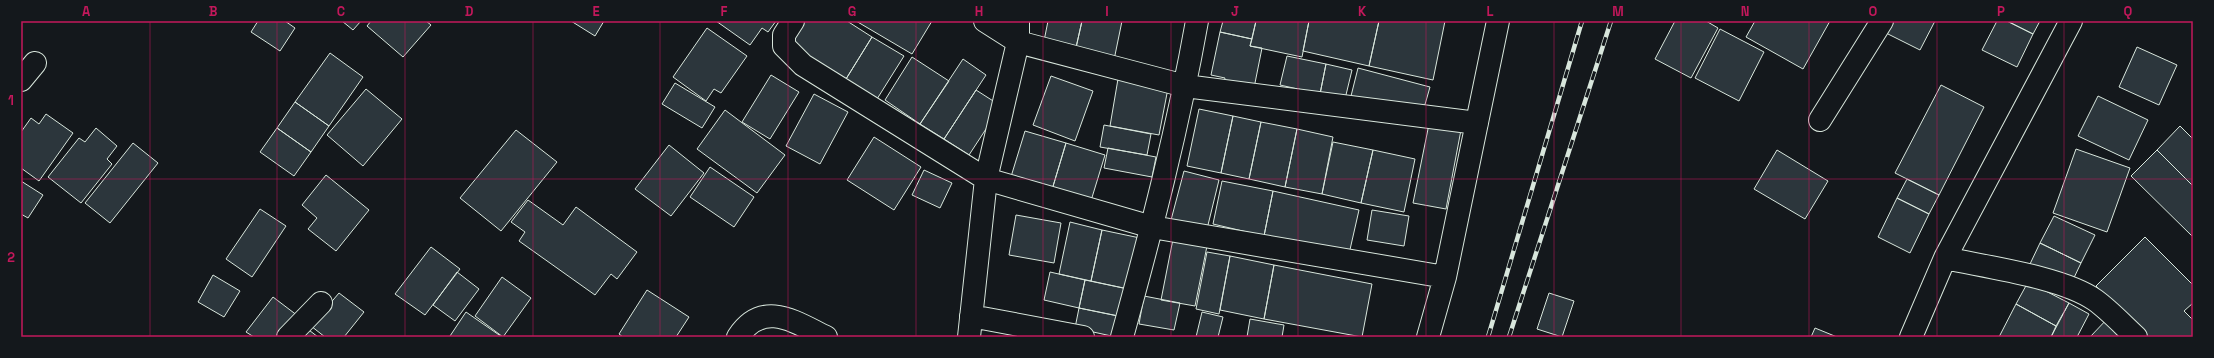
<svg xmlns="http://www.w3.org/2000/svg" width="2214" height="358" viewBox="0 0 2214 358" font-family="'Space Grotesk',sans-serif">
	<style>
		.building { fill: #2c363c; stroke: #d8e6dc }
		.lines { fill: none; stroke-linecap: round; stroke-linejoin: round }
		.minor-casing { stroke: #d8e6dc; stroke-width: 24 }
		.minor { stroke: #14181c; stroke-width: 22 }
		.rail-casing { stroke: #d8e6dc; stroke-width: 4.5 }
		.rail { stroke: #14181c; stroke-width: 3; stroke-dasharray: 9; stroke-linecap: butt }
		.grid { fill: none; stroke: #c2185b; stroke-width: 1; stroke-opacity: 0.55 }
		.neatline { fill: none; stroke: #c2185b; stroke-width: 1.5 }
		.grid-label { font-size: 13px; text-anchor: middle; font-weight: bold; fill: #c2185b }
	</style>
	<rect width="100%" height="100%" fill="#14181c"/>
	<path class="building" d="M 258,21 L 285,21 L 295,28 L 280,51 L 251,32 Z
		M 342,21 L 361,21 L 353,30 Z
		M 371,21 L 426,21 L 431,25 L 403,57 L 367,26 Z
		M 571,21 L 604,21 L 595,36 Z
		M 716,21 L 776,21 L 768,32 L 762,28 L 750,45 Z
		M 803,21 L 847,21 L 872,37 L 846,79 L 789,44 Z
		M 856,21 L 932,21 L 912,54 Z
		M 1048,21 L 1082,21 L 1075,52 L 1043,46 Z
		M 1082,21 L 1122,21 L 1114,60 L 1075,52 Z
		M 1223,21 L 1256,21 L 1252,39 L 1220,32 Z
		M 1256,21 L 1309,21 L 1302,57 L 1250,46 Z
		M 1309,21 L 1379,21 L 1369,66 L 1303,51 Z
		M 1379,21 L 1445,21 L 1433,80 L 1369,66 Z
		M 1675,21 L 1706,21 L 1718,28 L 1691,78 L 1655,59 Z
		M 1755,21 L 1830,21 L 1803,69 L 1746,37 Z
		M 1888,21 L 1935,21 L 1920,50 L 1882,31 Z
		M 1997,21 L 2007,21 L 2033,34 L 2017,67 L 1982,50 Z
		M 2007,21 L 2040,21 L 2033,34 Z
		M 707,28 L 747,56 L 721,93 L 714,89 L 706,101 L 673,77 Z
		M 1720,29 L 1764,52 L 1739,101 L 1695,78 Z
		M 1220,32 L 1252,39 L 1250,46 L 1262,48 L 1253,93 L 1223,86 L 1225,78 L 1211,75 Z
		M 872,37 L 904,56 L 877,99 L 846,79 Z
		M 2137,47 L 2177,65 L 2159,105 L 2119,87 Z
		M 330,53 L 363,77 L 329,126 L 295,102 Z
		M 1287,56 L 1326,64 L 1320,94 L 1280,85 Z
		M 912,57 L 949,81 L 920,124 L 885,100 Z
		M 963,59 L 986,75 L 944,139 L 920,124 Z
		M 1326,64 L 1352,70 L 1345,99 L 1320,94 Z
		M 1358,68 L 1430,87 L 1422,115 L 1351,96 Z
		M 1119,73 L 1169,83 L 1159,135 L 1110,126 Z
		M 771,75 L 799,92 L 770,139 L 742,122 Z
		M 1051,76 L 1093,91 L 1075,141 L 1033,125 Z
		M 675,83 L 715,107 L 702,128 L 662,104 Z
		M 1941,85 L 1984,107 L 1939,195 L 1895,173 Z
		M 366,89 L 402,119 L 363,166 L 327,135 Z
		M 976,90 L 1001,106 L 969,155 L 944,139 Z
		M 814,94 L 848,112 L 820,164 L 786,146 Z
		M 2098,96 L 2148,120 L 2129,160 L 2078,136 Z
		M 295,102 L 329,126 L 311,152 L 277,128 Z
		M 1199,109 L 1233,116 L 1221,173 L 1187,166 Z
		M 725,110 L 785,155 L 757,193 L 697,149 Z
		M 46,114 L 73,133 L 39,181 L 21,168 L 21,132 L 31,118 L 39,124 Z
		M 1233,116 L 1261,122 L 1249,179 L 1221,173 Z
		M 1261,122 L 1297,129 L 1285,187 L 1249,179 Z
		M 1429,124 L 1461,130 L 1446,209 L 1413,203 Z
		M 1104,125 L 1151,134 L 1147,155 L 1100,147 Z
		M 2180,126 L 2193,139 L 2193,186 L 2157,150 Z
		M 96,128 L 117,146 L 107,159 L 112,164 L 81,203 L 48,177 L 79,138 L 85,142 Z
		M 277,128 L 311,152 L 294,176 L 260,152 Z
		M 1297,129 L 1333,137 L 1322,194 L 1285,187 Z
		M 516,130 L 557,162 L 501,231 L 460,198 Z
		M 1025,131 L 1066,143 L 1051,193 L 1010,180 Z
		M 874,137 L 921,167 L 894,210 L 847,180 Z
		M 1333,142 L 1373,150 L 1361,203 L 1322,194 Z
		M 133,143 L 158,163 L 110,223 L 85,203 Z
		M 1066,143 L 1105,155 L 1090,204 L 1051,193 Z
		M 669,145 L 704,173 L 671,216 L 635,189 Z
		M 1108,148 L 1156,157 L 1152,177 L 1104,168 Z
		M 2076,149 L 2130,168 L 2107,232 L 2053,213 Z
		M 1373,150 L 1415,159 L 1404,212 L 1361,203 Z
		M 1777,150 L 1828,181 L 1805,219 L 1754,189 Z
		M 2157,150 L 2193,186 L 2193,237 L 2131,176 Z
		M 710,167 L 754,197 L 734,227 L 690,197 Z
		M 924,170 L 952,183 L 940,208 L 912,195 Z
		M 1184,171 L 1219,180 L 1207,229 L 1171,220 Z
		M 326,175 L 369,210 L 336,251 L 308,229 L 317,218 L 302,205 Z
		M 1907,179 L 1939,195 L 1929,214 L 1897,198 Z
		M 21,181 L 43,195 L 28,218 L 21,214 Z
		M 1222,181 L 1273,191 L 1264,236 L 1213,224 Z
		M 1273,191 L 1359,210 L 1349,254 L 1264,236 Z
		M 1897,198 L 1929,214 L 1910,253 L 1878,237 Z
		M 528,200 L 563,225 L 576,207 L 637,252 L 617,279 L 611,274 L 595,295 L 519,241 L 525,232 L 511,222 Z
		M 260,209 L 286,226 L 252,277 L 226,259 Z
		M 1372,210 L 1409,216 L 1404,246 L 1367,240 Z
		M 1016,215 L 1061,223 L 1054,263 L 1009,255 Z
		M 2054,216 L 2095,235 L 2081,263 L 2040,243 Z
		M 1070,222 L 1102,230 L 1091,281 L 1059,274 Z
		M 1102,230 L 1140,238 L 1128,289 L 1091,281 Z
		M 2145,237 L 2193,285 L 2193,303 L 2184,311 L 2193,320 L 2193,337 L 2146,337 L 2096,286 Z
		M 1173,239 L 1207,246 L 1195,306 L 1161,300 Z
		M 2040,243 L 2081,263 L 2071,284 L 2030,264 Z
		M 431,247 L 460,269 L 425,315 L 395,294 Z
		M 1207,252 L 1230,256 L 1219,314 L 1196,309 Z
		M 1230,256 L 1274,265 L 1264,319 L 1220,310 Z
		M 1274,265 L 1372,284 L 1362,337 L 1264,319 Z
		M 457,272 L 479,289 L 455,321 L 433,305 Z
		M 1050,272 L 1085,280 L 1079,308 L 1044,300 Z
		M 213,275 L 240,291 L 224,317 L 198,302 Z
		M 502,277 L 531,298 L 503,337 L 475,316 Z
		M 1085,280 L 1128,289 L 1123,317 L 1079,308 Z
		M 2028,282 L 2069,303 L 2056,326 L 2016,304 Z
		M 647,290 L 689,317 L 676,337 L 623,337 L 619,334 Z
		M 339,293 L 364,312 L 344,337 L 325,337 L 311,326 Z
		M 1549,293 L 1574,301 L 1562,337 L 1537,329 Z
		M 1144,296 L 1180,303 L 1174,330 L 1139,324 Z
		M 273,297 L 298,316 L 282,337 L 254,337 L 246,332 Z
		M 2069,303 L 2089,314 L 2077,337 L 2051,337 Z
		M 2016,304 L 2056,326 L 2051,337 L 1999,337 Z
		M 1079,308 L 1123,317 L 1116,337 L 1075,328 Z
		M 466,312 L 502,337 L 452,337 L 450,336 Z
		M 1202,312 L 1223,317 L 1218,337 L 1196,337 Z
		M 2109,317 L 2130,337 L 2090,337 Z
		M 1250,319 L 1284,325 L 1282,337 L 1247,337 Z
		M 305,327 L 318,337 L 297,337 Z
		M 1815,328 L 1837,337 L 1811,337 Z"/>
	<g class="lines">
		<g class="minor-casing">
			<path id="minor" d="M 793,21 L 784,35 L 784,46 L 803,65 L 986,179 L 1152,227 L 1445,277
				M 985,21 L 1018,42 L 1185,86 L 1477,123
				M 21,80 L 35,63
				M 1820,120 L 1882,21
				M 1945,258 C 1986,267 2062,277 2095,300 C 2109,310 2123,325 2136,337
				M 971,316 L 1083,337
				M 288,337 L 321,303
				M 738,337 C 763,299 795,322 826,337
				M 969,337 L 986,179 L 1018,42 L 1018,21
				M 1122,337 C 1151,232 1178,128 1197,21
				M 1428,337 L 1445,277 L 1498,21
				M 1911,337 L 1945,258 L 2071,21"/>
		</g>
		<use href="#minor" class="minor"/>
		<g class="rail-casing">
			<path id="rail" d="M 1488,337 L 1582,21
				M 1509,337 L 1611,21"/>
		</g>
		<use href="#rail" class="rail"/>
	</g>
	<path class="grid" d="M 150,21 L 150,337M 277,21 L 277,337M 405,21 L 405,337M 533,21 L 533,337M 660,21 L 660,337M 788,21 L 788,337M 916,21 L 916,337M 1043,21 L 1043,337M 1171,21 L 1171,337M 1298,21 L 1298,337M 1426,21 L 1426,337M 1554,21 L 1554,337M 1681,21 L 1681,337M 1809,21 L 1809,337M 1937,21 L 1937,337M 2064,21 L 2064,337M 21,179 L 2193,179"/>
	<rect width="2214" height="358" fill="none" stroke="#14181c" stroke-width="44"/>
	<rect x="22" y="22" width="2170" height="314" class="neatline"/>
	<g class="grid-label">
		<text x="86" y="16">A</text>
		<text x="213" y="16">B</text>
		<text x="341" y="16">C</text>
		<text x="469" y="16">D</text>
		<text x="596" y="16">E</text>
		<text x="724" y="16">F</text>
		<text x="852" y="16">G</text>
		<text x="979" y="16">H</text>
		<text x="1107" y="16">I</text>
		<text x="1235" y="16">J</text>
		<text x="1362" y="16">K</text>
		<text x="1490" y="16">L</text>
		<text x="1618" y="16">M</text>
		<text x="1745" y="16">N</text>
		<text x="1873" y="16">O</text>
		<text x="2001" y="16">P</text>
		<text x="2128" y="16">Q</text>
		<text x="11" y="105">1</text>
		<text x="11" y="262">2</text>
	</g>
</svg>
